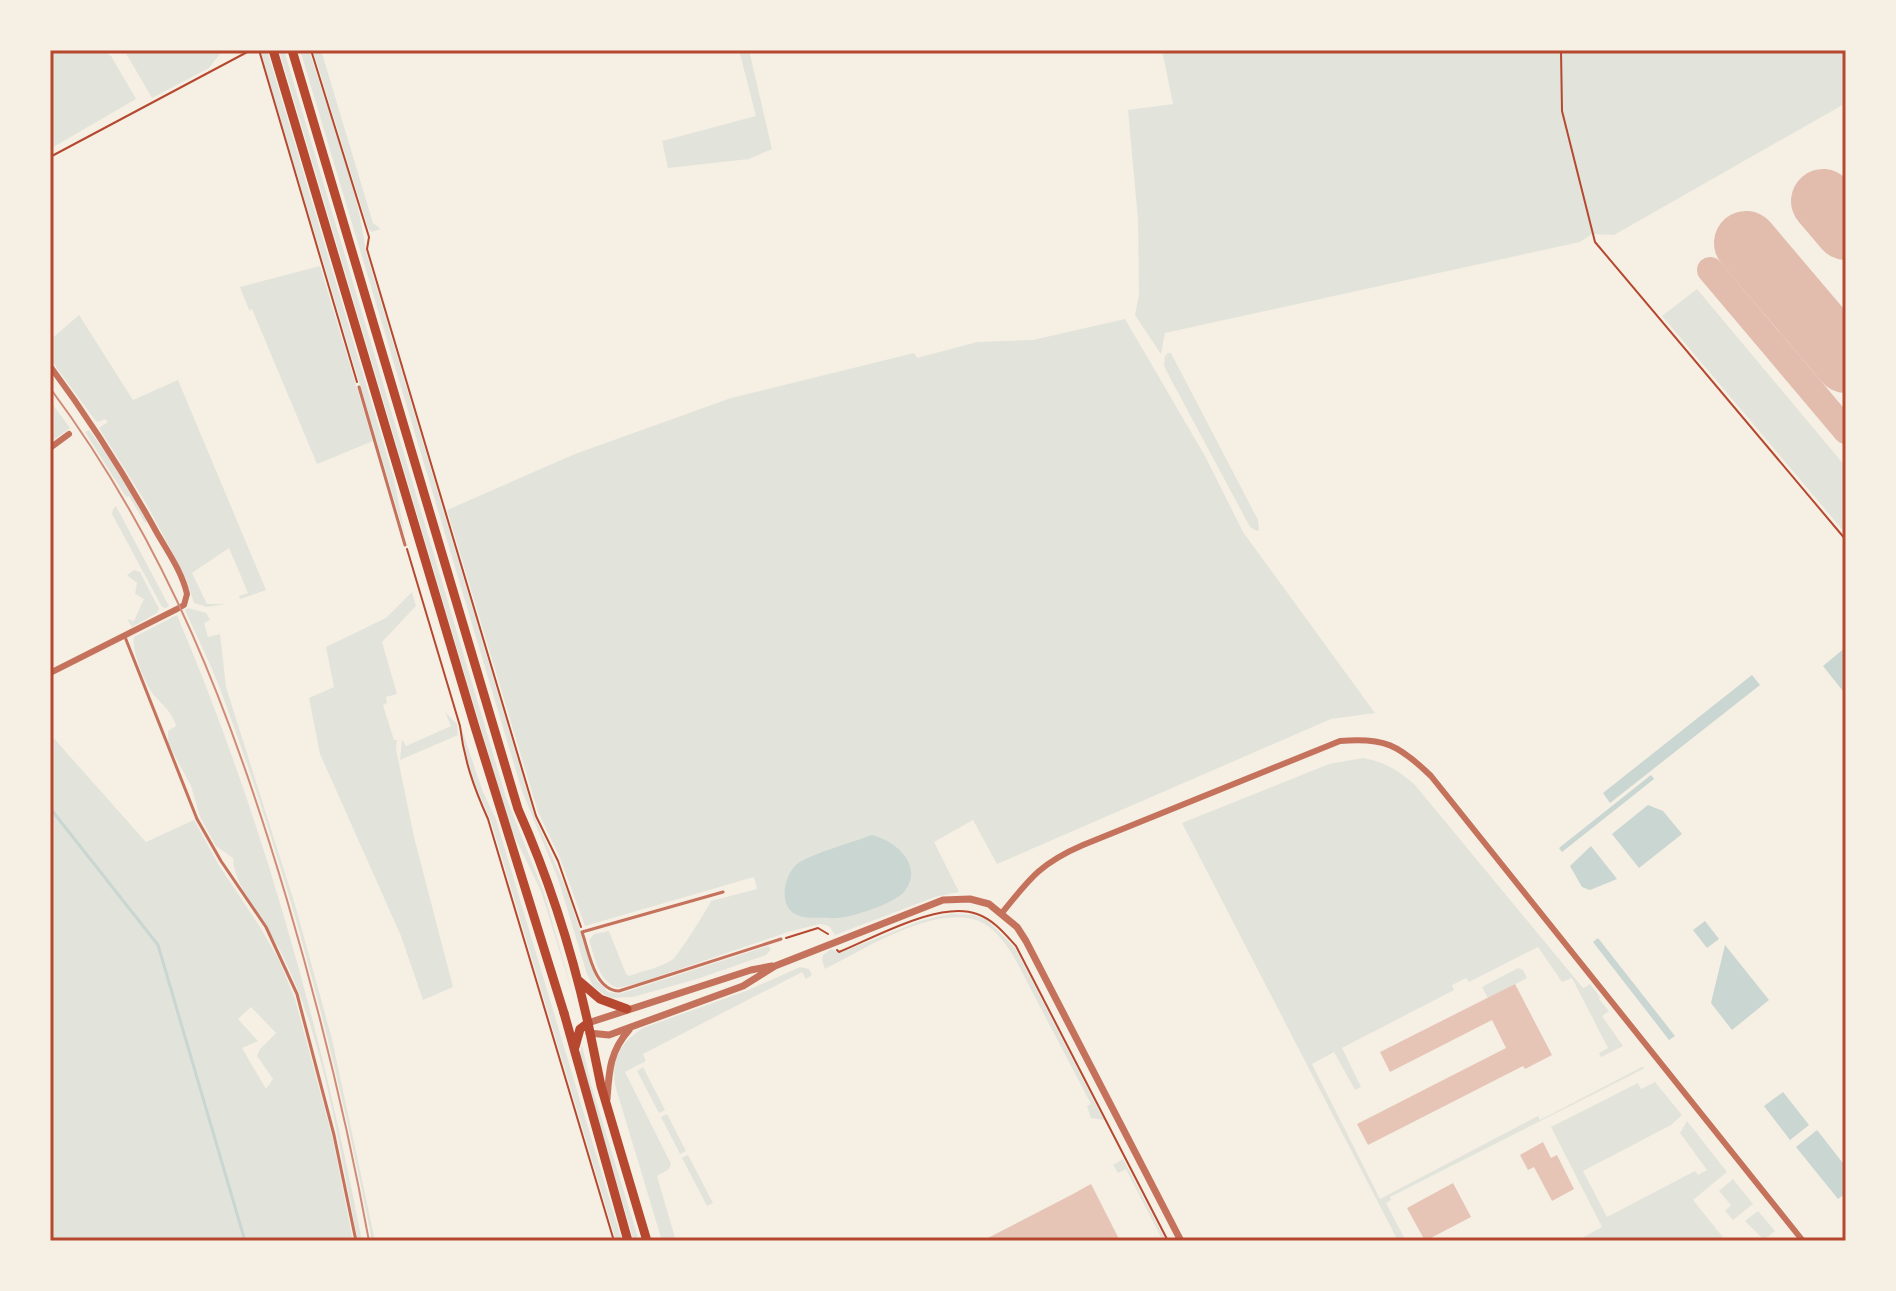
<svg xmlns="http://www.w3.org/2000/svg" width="1896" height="1291" viewBox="0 0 1896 1291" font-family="Manrope,sans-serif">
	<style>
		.green { fill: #e2e4dc; fill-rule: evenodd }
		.water { fill: #c9d6d2 }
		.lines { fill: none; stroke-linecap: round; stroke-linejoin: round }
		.stream { stroke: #c9d6d2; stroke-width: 3 }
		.taxiway { stroke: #e2bdae; stroke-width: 26 }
		.runway { stroke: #e2bdae; stroke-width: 64 }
		.building { fill: #e6c5b7 }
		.path { stroke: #b5482f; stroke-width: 2 }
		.service { stroke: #c5725c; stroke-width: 3 }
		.minor { stroke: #c5725c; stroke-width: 6 }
		.tertiary { stroke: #c5725c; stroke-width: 7 }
		.primary { stroke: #b5482f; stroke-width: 9 }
		.trunk { stroke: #b5482f; stroke-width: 9 }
		.tram { stroke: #cf8b77; stroke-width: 2 }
		.neatline { fill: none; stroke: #b5482f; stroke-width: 3 }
	</style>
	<rect width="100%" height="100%" fill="#f6efe4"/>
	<path class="green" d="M 50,50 L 103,50 L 111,56 L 136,99 L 50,149 Z
		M 124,50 L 223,50 L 209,68 L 152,98 Z
		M 260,50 L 267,50 L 394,479 L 405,536 Z
		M 279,50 L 284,50 L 506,797 L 544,893 L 577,1008 L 541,891 L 510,827 Z
		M 300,50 L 309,50 C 329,114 358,187 366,252 L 535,817 L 568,893 L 596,979 L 608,992 L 619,994 L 768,946 L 771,949 L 766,955 L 697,979 L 633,997 L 611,998 L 602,993 L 593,986 L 587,974 L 558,879 L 522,791 Z
		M 313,50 L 321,50 L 373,223 L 381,229 L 371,232 L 368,228 Z
		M 739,50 L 749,50 L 772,149 L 749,159 L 668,168 L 662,141 L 756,116 Z
		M 1162,50 L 1846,50 L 1846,103 L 1614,235 L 1592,234 L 1580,242 L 1165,333 L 1161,354 L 1135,315 L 1139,295 L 1138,220 L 1128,110 L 1173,104 Z
		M 320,266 L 373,441 L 317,464 L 252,309 L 249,310 L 240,287 Z
		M 1697,289 L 1846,467 L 1846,534 L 1662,316 Z
		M 79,315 L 133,400 L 178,380 L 266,590 L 240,599 L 239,596 L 248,593 L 229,548 L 192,573 L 207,604 L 225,604 L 207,607 L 194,603 L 186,578 L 146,503 L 99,428 L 108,422 L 105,419 L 98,422 L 95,420 L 50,359 L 50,340 Z
		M 1125,319 L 1205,456 L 1243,532 L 1375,713 L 1331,719 L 997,864 L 973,820 L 934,842 L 959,892 L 935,897 L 835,935 L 829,926 L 820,924 L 788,932 L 639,983 L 617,988 C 598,980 595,958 589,940 L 594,934 L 609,931 L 626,974 L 629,976 C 643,971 659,968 672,960 C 677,957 707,910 711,901 L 757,889 L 754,877 L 585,926 L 560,858 L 538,812 L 447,510 L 575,454 L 731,398 L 914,353 L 917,358 L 977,342 L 1033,340 Z
		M 1168,353 L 1171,353 L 1258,520 L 1259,530 L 1257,531 L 1250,527 L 1167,372 L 1164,365 L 1165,356 Z
		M 50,401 L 70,428 L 50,443 Z
		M 89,430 L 113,463 L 147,521 L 145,523 L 129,496 L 126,497 L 85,432 Z
		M 116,506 L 169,606 L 166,608 L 162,607 L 112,514 L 113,509 Z
		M 134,570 L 140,572 L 159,609 L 157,613 L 132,627 L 127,619 L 134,621 L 144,599 L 135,594 L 137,583 L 127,575 Z
		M 412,592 L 416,606 L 382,642 L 397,694 L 386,697 L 387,703 L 383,705 L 394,740 L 397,740 L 396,749 L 414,837 L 453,987 L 423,1000 L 401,936 L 320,754 L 309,698 L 334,687 L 326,647 L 386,618 Z
		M 188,608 L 206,613 L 210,620 L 204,623 L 208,637 L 220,634 L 226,687 L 296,908 L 332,1039 L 375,1241 L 372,1241 C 337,1059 290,879 226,705 C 215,673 199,641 185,610 Z
		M 177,615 C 262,816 321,1027 362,1241 L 358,1241 C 339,1149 325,1040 282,954 C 269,927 233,887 233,858 L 216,846 L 200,817 L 191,786 L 168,743 L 168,731 L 176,726 C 172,711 162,705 153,694 C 145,684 131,649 134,637 Z
		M 445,712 L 457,724 L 458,735 L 400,760 L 402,739 L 406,746 L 451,726 Z
		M 462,730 L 483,792 L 496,819 L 622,1241 L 616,1241 L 491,821 C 478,792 464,763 462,730 Z
		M 50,734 L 146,842 L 194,820 L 220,867 L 260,927 L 279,960 L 295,999 L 333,1140 L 353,1241 L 50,1241 ZM 251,1007 L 276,1033 L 260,1049 L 257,1056 L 273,1079 L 266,1089 L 242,1048 L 258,1041 L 238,1019 Z
		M 1363,758 C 1385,762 1398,770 1415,785 L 1583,988 L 1590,984 L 1600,997 L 1599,999 L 1609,1011 L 1602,1016 L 1623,1046 L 1601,1057 L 1599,1053 L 1608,1048 L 1572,978 L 1562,982 L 1538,947 L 1469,982 L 1466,978 L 1452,985 L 1454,990 L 1342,1048 L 1361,1087 L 1355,1090 L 1334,1052 L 1312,1064 L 1380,1199 L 1538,1116 L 1540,1120 L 1642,1067 L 1645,1068 L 1390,1197 L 1391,1200 L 1386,1203 L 1406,1241 L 1398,1241 L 1182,823 L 1329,764 Z
		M 950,914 L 974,915 L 987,920 L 1015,948 L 1104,1120 L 1091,1118 L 1087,1106 L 1091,1104 L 1013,955 C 1005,943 996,930 983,923 C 939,901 865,949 825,969 L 822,960 L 823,955 L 831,949 L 839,953 L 923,920 Z
		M 800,967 L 809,969 L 812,975 L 806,979 L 802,972 L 643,1054 L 646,1061 L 625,1072 L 671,1164 L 669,1169 L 657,1176 L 676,1241 L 662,1241 L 615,1085 C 611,1059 621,1042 643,1028 L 746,991 Z
		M 1518,968 L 1523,970 L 1527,978 L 1488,998 L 1482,987 Z
		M 582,1045 L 591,1084 L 639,1241 L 634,1241 L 582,1068 L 580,1053 Z
		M 643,1067 L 665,1110 L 659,1113 L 637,1071 Z
		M 1655,1082 L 1682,1115 L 1671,1125 L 1583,1171 L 1607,1217 L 1695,1171 L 1698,1175 L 1707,1170 L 1680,1133 L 1687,1121 L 1727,1172 L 1693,1200 L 1726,1241 L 1576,1241 L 1602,1227 L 1551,1127 L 1638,1083 L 1641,1089 Z
		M 667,1114 L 686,1151 L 680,1154 L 661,1117 Z
		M 688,1155 L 713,1203 L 707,1206 L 682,1158 Z
		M 1123,1159 L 1166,1241 L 1163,1241 L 1126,1169 L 1118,1173 L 1113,1165 Z
		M 1733,1179 L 1753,1204 L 1733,1220 L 1725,1211 L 1731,1205 L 1719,1191 Z
		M 1758,1211 L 1775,1231 L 1764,1240 L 1745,1221 Z"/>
	<path class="water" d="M 1846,647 L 1846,695 L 1823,666 Z
		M 1752,675 L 1760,685 L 1610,803 L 1603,793 Z
		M 1651,775 L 1654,779 L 1562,852 L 1559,848 Z
		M 1648,805 L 1663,811 L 1682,834 L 1639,868 L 1612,834 Z
		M 872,835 C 896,841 925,866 904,892 C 894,904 846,920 830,918 C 821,917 809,919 800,916 C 777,910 783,876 797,864 C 810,854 854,842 872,835 Z
		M 1591,846 L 1617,879 L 1590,890 L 1582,887 L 1570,866 Z
		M 1705,921 L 1719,939 L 1707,948 L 1693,930 Z
		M 1598,938 L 1675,1036 L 1669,1040 L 1593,942 Z
		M 1725,945 L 1769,1000 L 1732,1030 L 1711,1003 Z
		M 1783,1092 L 1809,1125 L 1790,1140 L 1764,1106 Z
		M 1817,1130 L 1846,1167 L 1846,1193 L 1838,1199 L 1796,1147 Z"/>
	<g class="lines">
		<path class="stream" d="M 50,808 L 158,945 L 245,1241"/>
		<path class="taxiway" d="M 1710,270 L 1846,431"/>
		<path class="runway" d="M 1823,201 L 1846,228
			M 1746,243 L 1846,361"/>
	</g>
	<path class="building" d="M 1515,984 L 1552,1055 L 1525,1069 L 1523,1066 L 1368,1145 L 1357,1124 L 1506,1048 L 1492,1020 L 1390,1072 L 1380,1052 Z
		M 1543,1142 L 1551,1158 L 1557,1155 L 1574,1189 L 1552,1201 L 1534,1167 L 1528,1170 L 1520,1155 Z
		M 1453,1183 L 1471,1217 L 1425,1241 L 1407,1208 Z
		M 1091,1184 L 1120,1241 L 982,1241 L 1073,1194 Z"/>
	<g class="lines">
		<path class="path" d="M 259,50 L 357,382
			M 311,50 L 369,237 L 367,249 L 536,816 L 558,861 L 581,927
			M 1561,50 L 1562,111 L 1595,242 L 1846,540
			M 50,157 L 251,50
			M 407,549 L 460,726 C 464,760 474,788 488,819 L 614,1241
			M 786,938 L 818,928 L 828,934
			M 837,950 L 839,952 C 874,938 940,900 977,914 C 994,920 1005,934 1016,946 L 1168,1241"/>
		<path class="service" d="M 359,387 L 405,545
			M 125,637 L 197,819 L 221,861 L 266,927 L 297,994 L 334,1135 L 356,1241
			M 723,892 L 582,932 C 589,952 594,990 619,991 L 781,939"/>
		<path class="minor" d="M 50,366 C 90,420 125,475 157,533 C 168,552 182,572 187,594 L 184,605 L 177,609 L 50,673
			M 50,448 L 69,434
			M 1002,913 C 1030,878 1041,863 1083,845 L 1340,741 C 1384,737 1399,745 1431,776 L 1803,1241"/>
		<path class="tertiary" d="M 588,1023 L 751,970 L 772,966
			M 589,1033 L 609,1035 L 743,986 L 775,966 L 943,900 L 970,899 L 989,904 L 1017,927 L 1026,941 L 1181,1241
			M 607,1099 C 609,1071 610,1051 629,1030"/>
		<path class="primary" d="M 564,1013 L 628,1241
			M 588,1023 L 601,1086 L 647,1241
			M 575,1047 L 580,1029 L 588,1023"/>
		<path class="trunk" d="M 273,50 L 475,727 L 564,1013
			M 292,50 L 518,809 C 550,881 571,947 588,1023
			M 579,981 L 600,999 L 627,1009"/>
		<path class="tram" d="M 50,388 C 167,545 232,714 287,900 C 320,1012 348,1126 369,1241"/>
	</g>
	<rect width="1896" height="1291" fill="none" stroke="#f6efe4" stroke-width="104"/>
	<rect x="52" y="52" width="1792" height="1187" class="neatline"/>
</svg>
